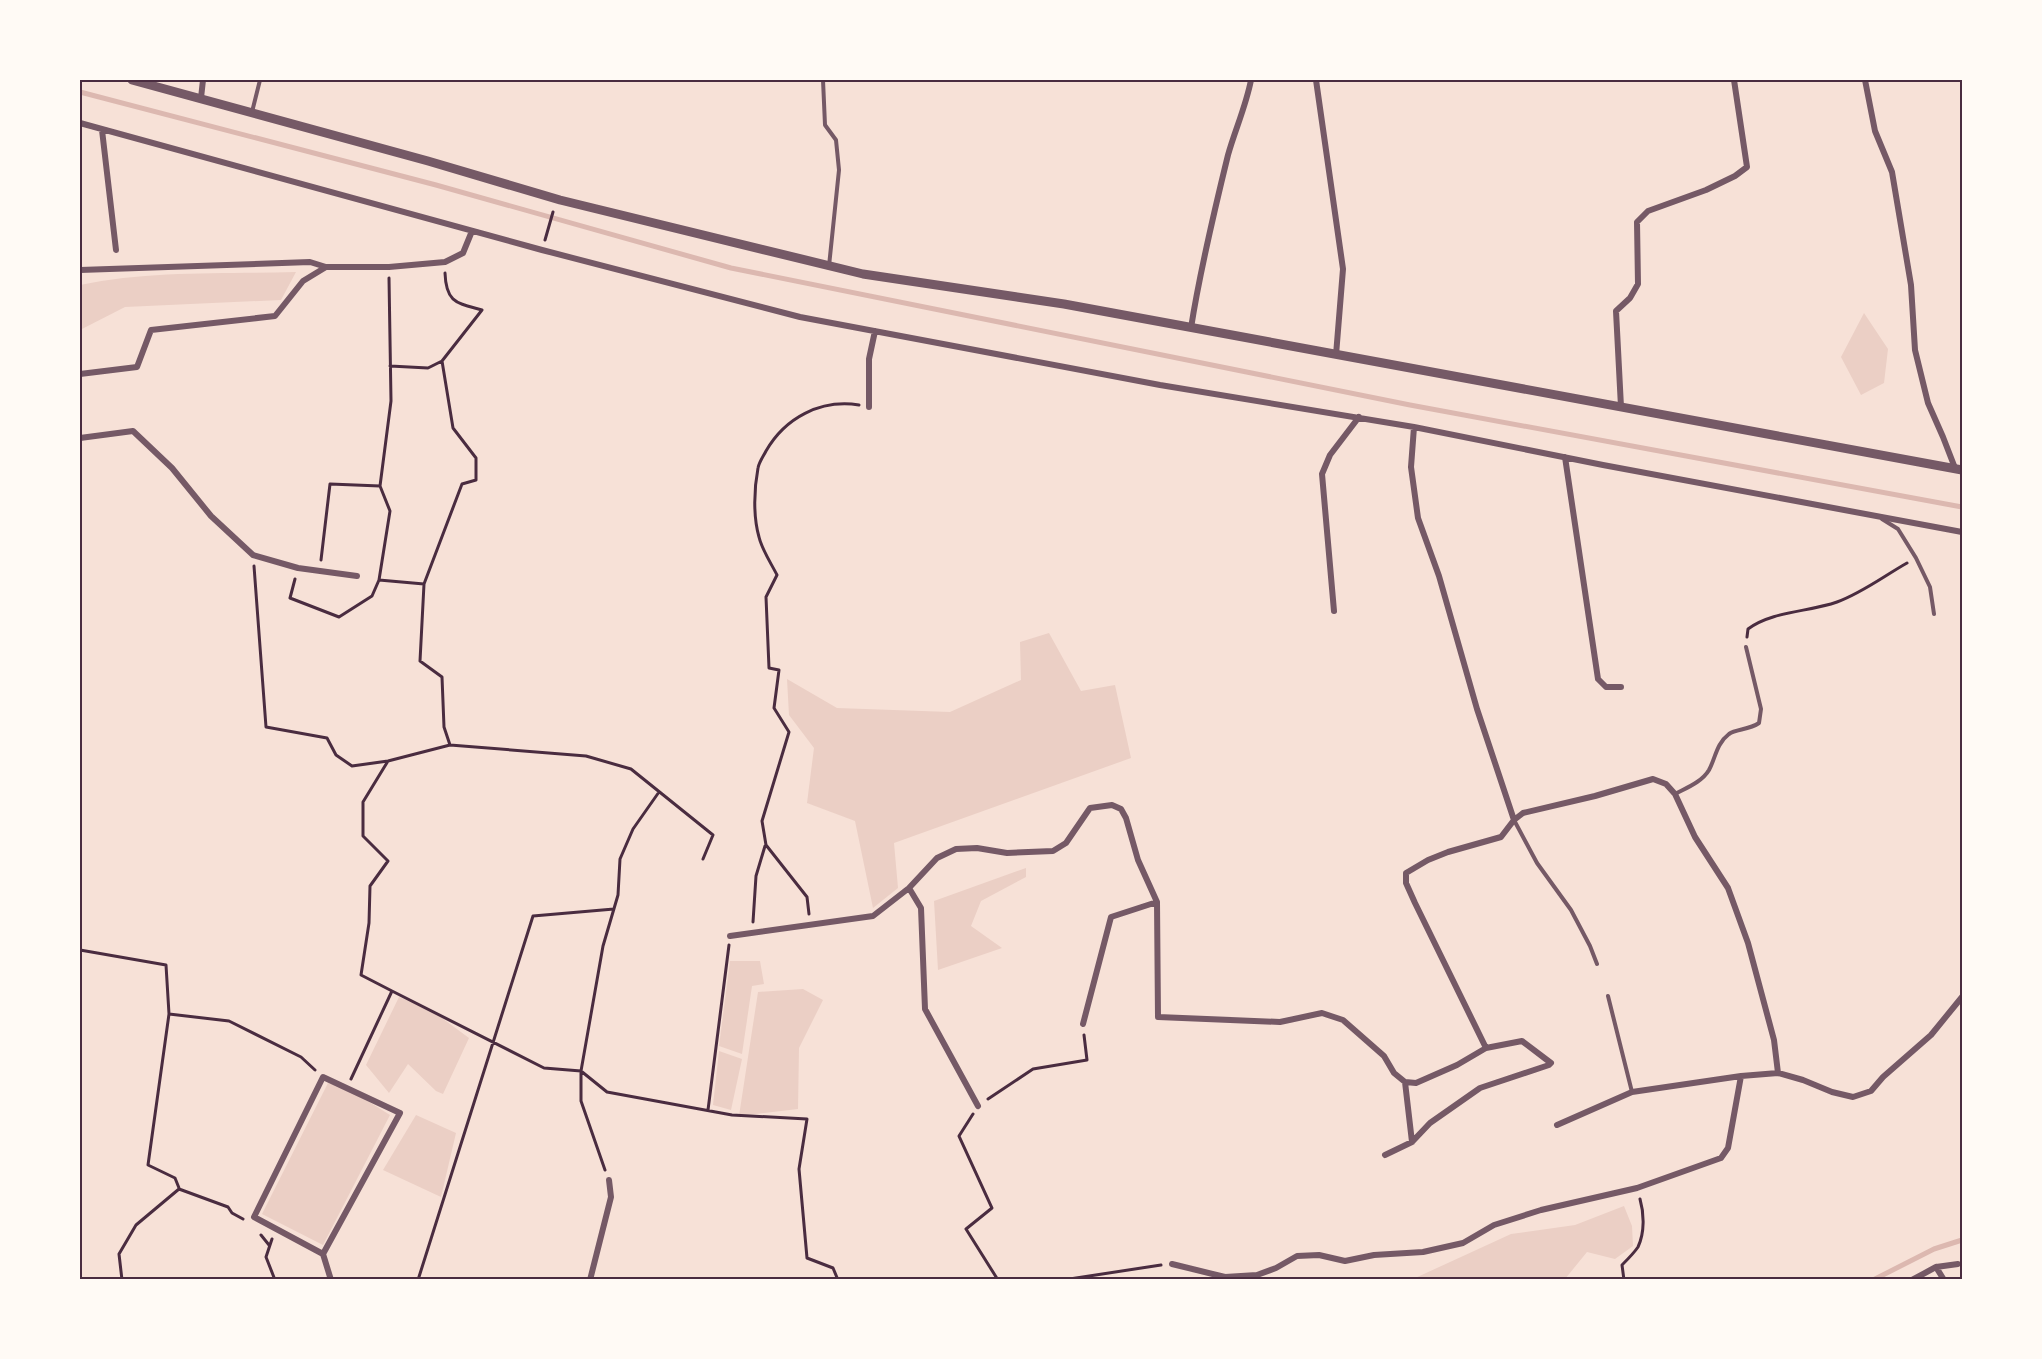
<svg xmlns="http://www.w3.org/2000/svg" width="2042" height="1359" viewBox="0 0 2042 1359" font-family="'Golos Text',sans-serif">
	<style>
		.green { fill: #ebcfc5 }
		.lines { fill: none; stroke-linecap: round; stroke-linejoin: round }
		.stream { stroke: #dcb8b0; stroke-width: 5 }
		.path { stroke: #4a2c40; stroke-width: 3 }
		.service { stroke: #755966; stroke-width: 4 }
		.minor { stroke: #755966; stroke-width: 6 }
		.tertiary { stroke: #755966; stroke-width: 9 }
		.neatline { fill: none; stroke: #4a2c40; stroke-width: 2 }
	</style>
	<rect width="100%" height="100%" fill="#f7e1d7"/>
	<path class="green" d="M 296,272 L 281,300 L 125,307 L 80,330 L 80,285 C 150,270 224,274 296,272 Z
		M 1864,313 L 1888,349 L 1884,383 L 1861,395 L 1841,357 Z
		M 1049,633 L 1081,691 L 1115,685 L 1131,758 L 894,843 L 898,888 L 873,908 L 855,821 L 807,803 L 814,748 L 789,715 L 787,679 L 837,708 L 950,712 L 1021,680 L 1020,642 Z
		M 1026,868 L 1026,877 L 981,901 L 971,926 L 1002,948 L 938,970 L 934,901 Z
		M 730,961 L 760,961 L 764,984 L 752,986 L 742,1054 L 719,1046 Z
		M 803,989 L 823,1000 L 799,1048 L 798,1109 L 739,1116 L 758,992 Z
		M 399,997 L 431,1010 L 469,1038 L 443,1094 L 436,1091 L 408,1064 L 389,1093 L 366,1065 Z
		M 719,1051 L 742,1059 L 731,1110 L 713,1105 Z
		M 328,1083 L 347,1088 L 390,1115 L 323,1245 L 262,1214 Z
		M 416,1115 L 456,1133 L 441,1197 L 383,1170 Z
		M 1624,1206 L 1632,1226 L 1633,1246 L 1615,1259 L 1587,1252 L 1565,1279 L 1413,1279 L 1511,1234 L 1575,1225 Z"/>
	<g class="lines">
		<path class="stream" d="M 80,92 L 436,185 L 731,268 L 1410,405 L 1962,507
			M 1873,1280 L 1934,1249 L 1962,1240"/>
		<path class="path" d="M 545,240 L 553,212
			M 445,273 C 446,303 457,303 482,310 L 442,361 L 453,428 L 476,458 L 476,480 L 462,484 L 424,584 L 420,661 L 442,677 L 444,727 L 450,745
			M 390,366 L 428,368 L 442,361
			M 321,560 L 330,484 L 380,486 L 391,401 L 389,278
			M 254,566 L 266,727 L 327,738 L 336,755 L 352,766 L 388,761 L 450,745 L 586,756 L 631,769 L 713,835 L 703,859
			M 295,579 L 290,598 L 339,617 L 372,596 L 379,580 L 424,584
			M 379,580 L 390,511 L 380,486
			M 1747,637 L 1748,629 C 1772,611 1809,612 1837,602 C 1862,593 1884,576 1907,563
			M 809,914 L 807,897 L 766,845 L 762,821 L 789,732 L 774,708 L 779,670 L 769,668 L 766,597 L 777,575 C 771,563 762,550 759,537 C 753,516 754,489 758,468 C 759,462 763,457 766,451 C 785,418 820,399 859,405
			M 753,922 L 756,876 L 765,846
			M 80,950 L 166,965 L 169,1014 L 229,1021 L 301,1057 L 315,1070
			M 392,991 L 544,1068 L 581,1071 L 607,1092 L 732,1115 L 807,1119 L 799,1169 L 807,1258 L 833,1268 L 838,1280
			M 169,1014 L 148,1165 L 175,1178 L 179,1188
			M 351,1079 L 392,991 L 361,975 L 369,923 L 370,886 L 388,861 L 363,836 L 363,802 L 388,761
			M 988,1099 L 1033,1069 L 1087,1060 L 1084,1035
			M 708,1110 L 729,945
			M 973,1114 L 959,1136 L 992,1208 L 966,1229 L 998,1280
			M 605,1170 L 581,1101 L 581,1071 L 603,946 L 618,895 L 620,859 L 633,829 L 659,792
			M 261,1235 L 269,1245
			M 272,1239 L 266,1257 L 275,1280
			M 122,1280 L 119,1254 L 136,1225 L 179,1189 L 228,1207 L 232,1213 L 243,1219
			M 418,1280 L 533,916 L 614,909
			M 1063,1280 L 1161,1265
			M 1624,1280 L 1622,1265 C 1627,1260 1634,1253 1638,1247 C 1645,1232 1644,1213 1640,1199"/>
		<path class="service" d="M 823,80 L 825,125 L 836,140 L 839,170 L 829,266
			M 252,112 L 260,80
			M 1882,519 L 1898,529 L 1916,558 L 1930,587 L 1934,614
			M 1675,794 C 1686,788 1702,782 1709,770 C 1716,757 1716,744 1729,734 C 1736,729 1749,730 1759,723 L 1761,709 L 1746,647
			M 1514,820 L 1537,863 L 1571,910 L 1590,946 L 1597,964
			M 1608,996 L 1632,1092"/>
		<path class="minor" d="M 1316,80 L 1343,269 L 1336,355
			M 1865,80 L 1875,131 L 1892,172 L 1911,285 L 1915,350 L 1928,403 L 1943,437 L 1955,468
			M 201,98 L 203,80
			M 80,123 L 542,250 L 800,317 L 1160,385 L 1414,427 L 1603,465 L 1962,532
			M 102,130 L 116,250
			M 80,270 L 310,262 L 326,267
			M 1191,328 C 1200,270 1214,212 1228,155 C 1235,130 1246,106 1251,80
			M 80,374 L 137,367 L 151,330 L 275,316 L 303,281 L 326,267 L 389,267 L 445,262 L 463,253 L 472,231
			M 869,407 L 869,359 L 875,331
			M 1621,407 L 1616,311 L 1630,298 L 1638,284 L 1637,222 L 1648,211 L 1706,190 L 1735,176 L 1747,167 L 1734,80
			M 1414,427 L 1411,467 L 1418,518 L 1439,576 L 1477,709 L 1514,820
			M 80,438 L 133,431 L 172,468 L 211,516 L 253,555 L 298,568 L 357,576
			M 1565,457 L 1598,679 L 1606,687 L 1621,687
			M 1334,611 L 1322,474 L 1330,455 L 1359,417
			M 909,888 L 921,908 L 925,1009 L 978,1106
			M 730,936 L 873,916 L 909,888 L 937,858 L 956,849 L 977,848 L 1007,853 L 1053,851 L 1066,843 L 1090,808 L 1112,805 L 1121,809 L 1126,818 L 1138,860 L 1157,902 L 1158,1017 L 1280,1022 L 1322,1013 L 1343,1020 L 1384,1056 L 1394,1073 L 1405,1082 L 1416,1083 L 1457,1065 L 1486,1048 L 1522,1041 L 1551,1063 L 1549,1065 L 1480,1088 L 1430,1123 L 1412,1142 L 1385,1155
			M 1083,1024 L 1111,917 L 1157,902
			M 1486,1048 L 1415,903 L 1406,883 L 1406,873 L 1428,860 L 1448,852 L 1501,837 L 1514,820 L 1523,813 L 1595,796 L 1653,779 L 1666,784 L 1675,794 L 1695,837 L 1728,888 L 1748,943 L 1774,1040 L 1778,1073
			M 1405,1082 L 1412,1142
			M 1557,1125 L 1632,1092 L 1741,1076 L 1778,1073 L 1803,1080 L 1832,1092 L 1853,1097 L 1871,1091 L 1883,1077 L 1931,1035 L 1962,997
			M 323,1254 L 400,1113 L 323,1077 L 254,1217 L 323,1254 L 331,1280
			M 1172,1264 L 1225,1277 L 1257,1275 L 1276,1268 L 1297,1256 L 1319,1255 L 1345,1261 L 1374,1255 L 1423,1252 L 1463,1243 L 1494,1225 L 1541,1210 L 1637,1188 L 1721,1158 L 1728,1148 L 1741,1076
			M 1936,1267 L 1944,1280
			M 590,1280 L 611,1197 L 609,1180
			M 1912,1280 L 1936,1267 L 1958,1264"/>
		<path class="tertiary" d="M 132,80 L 428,161 L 560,200 L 863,274 L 1064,304 L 1962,470"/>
	</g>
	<rect width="2042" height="1359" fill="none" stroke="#fffaf5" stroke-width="162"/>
	<rect x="81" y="81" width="1880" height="1197" class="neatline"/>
</svg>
